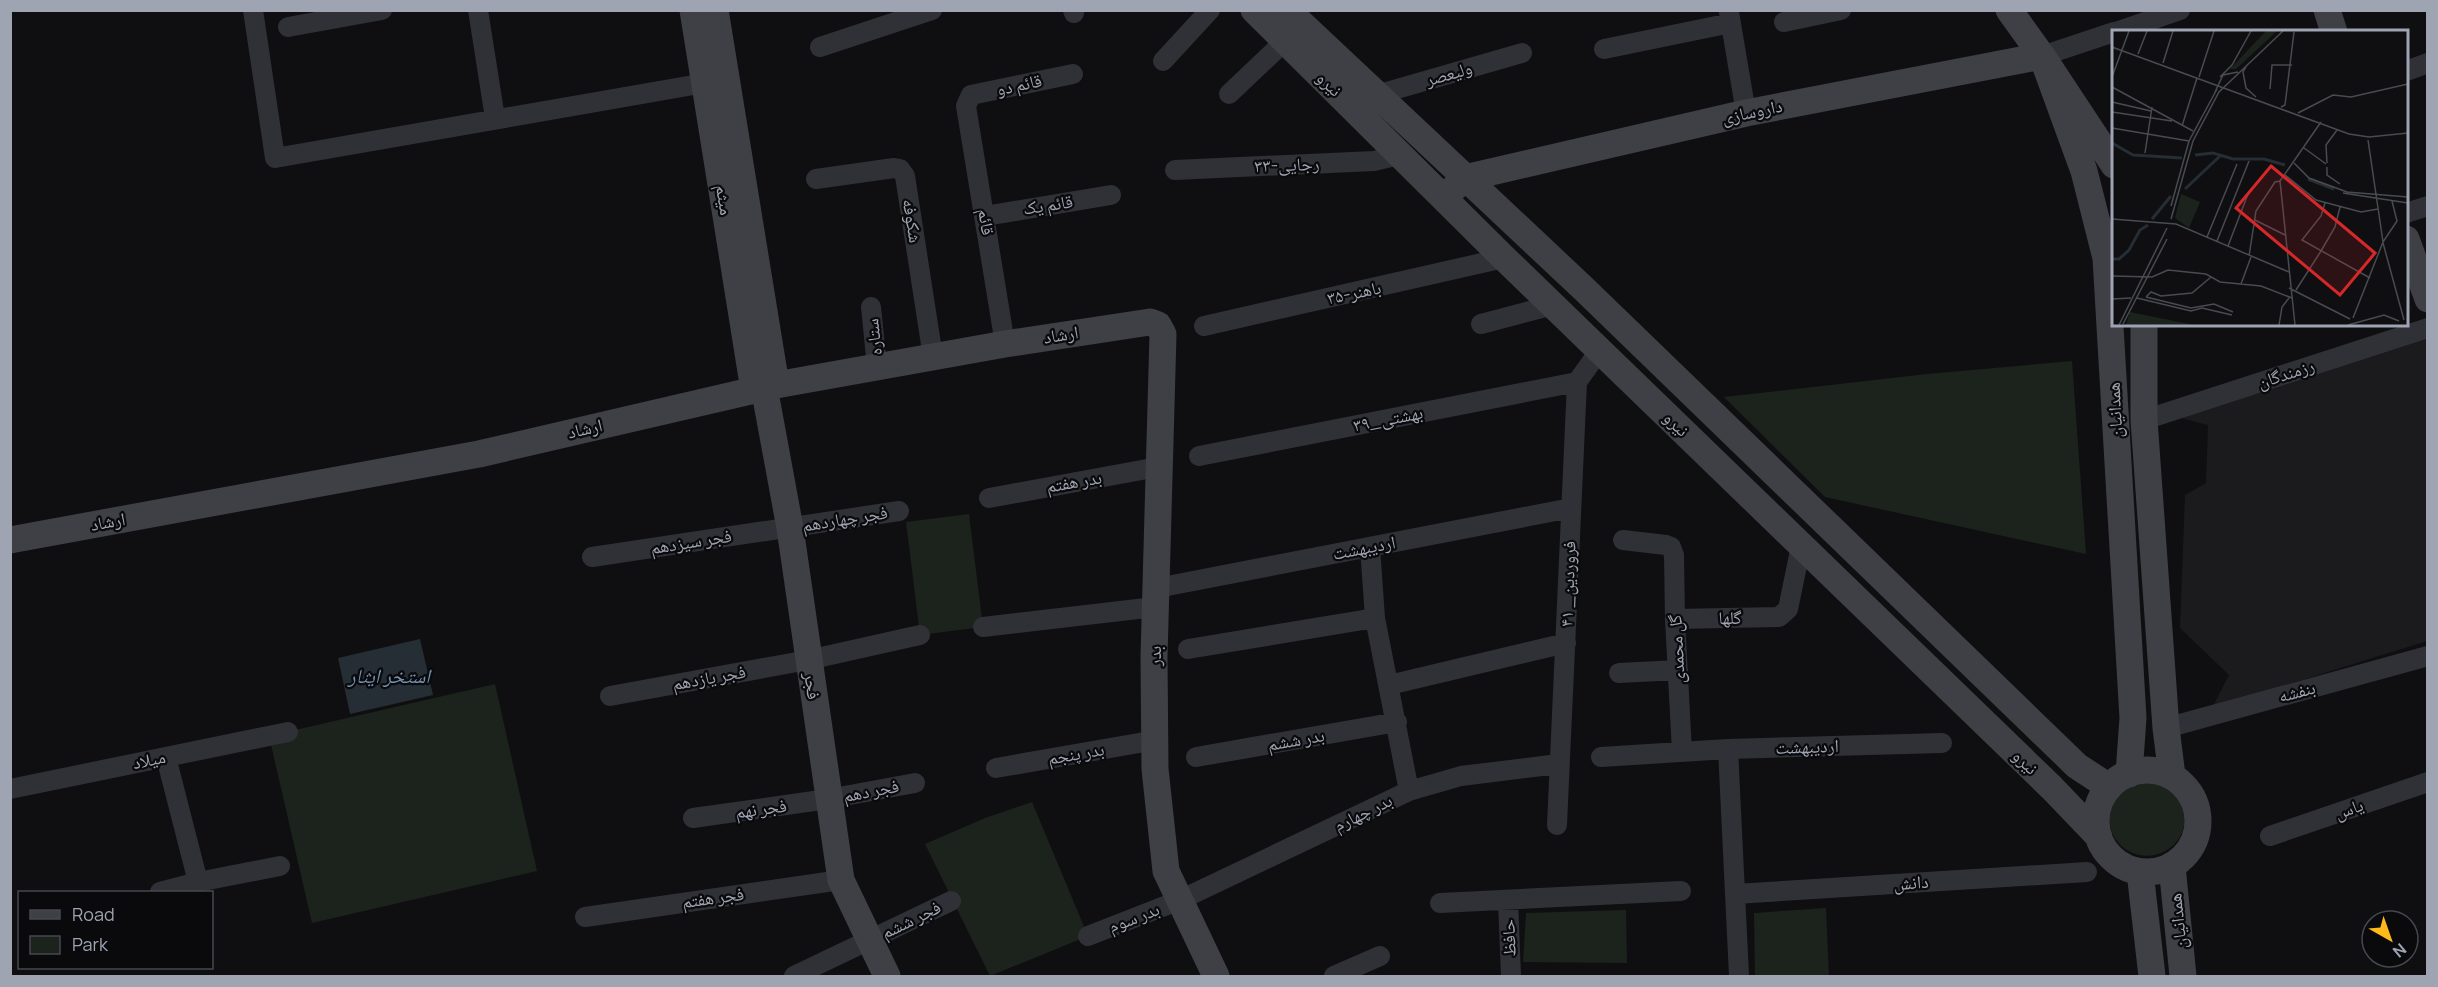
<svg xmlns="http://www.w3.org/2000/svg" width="2438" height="987" viewBox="0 0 2438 987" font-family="Manrope,'Noto Naskh Arabic',sans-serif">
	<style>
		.built { fill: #1b1b1e }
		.green { fill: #1b231c }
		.water { fill: #252d35 }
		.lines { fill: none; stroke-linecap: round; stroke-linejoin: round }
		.street { stroke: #303136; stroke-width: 20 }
		.secondary { stroke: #3e4046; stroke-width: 27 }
		.labels { text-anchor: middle; stroke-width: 4.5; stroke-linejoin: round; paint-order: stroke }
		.street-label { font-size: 18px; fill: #9fa4b3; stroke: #0a0a0c }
		.water-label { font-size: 20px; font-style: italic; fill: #7392b1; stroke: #0a0a0c }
		.inset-river { fill: none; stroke: #252d35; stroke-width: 3 }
		.inset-road { fill: none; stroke: #494b52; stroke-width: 1.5 }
		.view { fill: #d62828; fill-opacity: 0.15; stroke: #d62828; stroke-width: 3 }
		.inset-edge { fill: none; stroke: #9fa4b3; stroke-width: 3 }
	</style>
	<rect width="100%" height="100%" fill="#0f0f11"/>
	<path class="built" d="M 2427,339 L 2427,641 L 2212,708 L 2229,675 L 2180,628 L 2185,495 L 2206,483 L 2208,425 L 2181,418 Z"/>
	<path class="green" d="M 2072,361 L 2086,554 L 1825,497 L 1724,397 L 1927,374 Z
		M 969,514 L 983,627 L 920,635 L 906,522 Z
		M 495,684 L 537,871 L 312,923 L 269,736 Z
		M2109 818a38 38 0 1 1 76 0a38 38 0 1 1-76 0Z
		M 1032,802 L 1088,936 L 990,976 L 925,844 L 985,818 Z
		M 1826,908 L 1829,976 L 1755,976 L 1754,913 Z
		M 1626,910 L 1627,963 L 1523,962 L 1526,913 Z"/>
	<path class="water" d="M 420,639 L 433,695 L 350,714 L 338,658 Z"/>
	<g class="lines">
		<path class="street" d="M 253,10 L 275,158 L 705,83
			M 478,10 L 495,118
			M 1073,10 L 1074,13
			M 1729,12 L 1746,113
			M 1784,22 L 1841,10
			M 288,27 L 382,10
			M 2116,32 L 2180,10
			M 820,47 L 932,10
			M 1604,49 L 1731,23
			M 2042,56 L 2114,32
			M 1163,61 L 1210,10
			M 2406,71 L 2428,63
			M 1229,94 L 1285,41
			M 1376,95 L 1522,53
			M 1175,170 L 1374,161 L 1399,155
			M 816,179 L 894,168 L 900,169 L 905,176 L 933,357
			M 2406,213 L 2428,206
			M 985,216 L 1111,195
			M 871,307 L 877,367
			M 1481,324 L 1553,305
			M 1204,326 L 1504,258
			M 1005,344 L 966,106 L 971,95 L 1073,74
			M 2144,420 L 2428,328
			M 1199,456 L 1577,382
			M 989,498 L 1158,467
			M 1623,540 L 1666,545 L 1671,547 L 1674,555 L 1675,619 L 1682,752
			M 1370,547 L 1375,618 L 1409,791
			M 592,557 L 899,511
			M 1157,588 L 1571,508
			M 1675,619 L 1779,617 L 1788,609 L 1801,546
			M 983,627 L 1155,607
			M 1188,649 L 1375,618
			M 1619,673 L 1678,670
			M 1389,685 L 1566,643
			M 610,696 L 808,660 L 920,635
			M 2166,728 L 2428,656
			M 1728,749 L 1739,976
			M 166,757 L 198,882
			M 1196,757 L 1397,722
			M 1601,757 L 1728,749 L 1942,743
			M 996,768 L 1156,740
			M 10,789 L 288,732
			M 693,818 L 828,799 L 915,783
			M 1557,825 L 1577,382 L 1600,350
			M 2270,836 L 2428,782
			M 160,892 L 198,882 L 280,866
			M 1735,894 L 2087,872
			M 1508,900 L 1511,976
			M 1440,903 L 1681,891
			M 585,917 L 841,880
			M 1088,936 L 1180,900 L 1409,791 L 1461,776 L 1558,764
			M 794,976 L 951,901
			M 1334,976 L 1380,956"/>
		<path class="secondary" d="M 693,10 L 754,390
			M 715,10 L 776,385
			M 1254,10 L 1504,258 L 2052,788 L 2099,837
			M 1287,10 L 1584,289 L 2077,766 L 2109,787
			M 2009,10 L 2042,56 L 2114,165
			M 2327,10 L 2334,32
			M 2042,56 L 2084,171 L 2106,258 L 2133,718 L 2129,774
			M 1454,188 L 1465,178 L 1746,113 L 2042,56
			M 2406,239 L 2428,299
			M 2144,324 L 2144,420 L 2166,728 L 2172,776
			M 764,387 L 790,528 L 841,880 L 887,976
			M 10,540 L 479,454 L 776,385 L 1005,344 L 1150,322 L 1158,325 L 1163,334 L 1154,657 L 1155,769 L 1166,871 L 1216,976
			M2096 821a51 51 0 1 1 102 0a51 51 0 1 1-102 0Z
			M 2172,866 L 2183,976
			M 2140,872 L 2152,976"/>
	</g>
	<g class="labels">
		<g class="street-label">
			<text transform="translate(1449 74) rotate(-16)" y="6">ولیعصر</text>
			<text transform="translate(1329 84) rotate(44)" y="6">نیرو</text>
			<text transform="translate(1019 85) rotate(-12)" y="6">قائم دو</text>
			<text transform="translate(1752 112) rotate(-12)" y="6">داروسازی</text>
			<text transform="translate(1287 165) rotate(-2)" y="6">۳۳-رجایی</text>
			<text transform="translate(724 200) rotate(81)" y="6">میثم</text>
			<text transform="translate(1048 205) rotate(-9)" y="6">قائم یک</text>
			<text transform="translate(912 221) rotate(81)" y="6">شکوفه</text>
			<text transform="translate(986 222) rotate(81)" y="6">قائم</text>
			<text transform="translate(1354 293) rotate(-12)" y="6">۳۵-باهنر</text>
			<text transform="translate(1061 335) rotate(-9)" y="6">ارشاد</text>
			<text transform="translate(874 337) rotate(-96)" y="6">ستاره</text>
			<text transform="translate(2286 374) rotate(-18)" y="6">رزمندگان</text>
			<text transform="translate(2115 410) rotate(-93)" y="6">همدانیان</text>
			<text transform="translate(1388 419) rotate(-11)" y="6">۳۹_بهشتی</text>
			<text transform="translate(1676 424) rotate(44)" y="6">نیرو</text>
			<text transform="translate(585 429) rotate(-13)" y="6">ارشاد</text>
			<text transform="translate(1074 482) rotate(-10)" y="6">بدر هفتم</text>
			<text transform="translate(845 519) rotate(-9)" y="6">فجر چهاردهم</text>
			<text transform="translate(108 522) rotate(-10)" y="6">ارشاد</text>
			<text transform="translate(691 542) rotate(-9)" y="6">فجر سیزدهم</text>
			<text transform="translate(1364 548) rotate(-11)" y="6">اردیبهشت</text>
			<text transform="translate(1568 584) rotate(-88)" y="6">۴۱ _فروردین</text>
			<text transform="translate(1730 618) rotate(-1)" y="6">گلها</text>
			<text transform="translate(1677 649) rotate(-93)" y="6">گل محمدی</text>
			<text transform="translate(1155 656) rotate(-90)" y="6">بدر</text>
			<text transform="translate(709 678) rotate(-10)" y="6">فجر یازدهم</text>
			<text transform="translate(812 686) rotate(82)" y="6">فجر</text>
			<text transform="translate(2297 692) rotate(-15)" y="6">بنفشه</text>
			<text transform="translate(1296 740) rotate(-10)" y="6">بدر ششم</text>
			<text transform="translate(1807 747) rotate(-2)" y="6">اردیبهشت</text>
			<text transform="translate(1076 754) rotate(-10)" y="6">بدر پنجم</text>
			<text transform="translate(149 760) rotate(-12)" y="6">میلاد</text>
			<text transform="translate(2025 762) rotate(44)" y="6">نیرو</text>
			<text transform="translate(871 791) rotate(-11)" y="6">فجر دهم</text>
			<text transform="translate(761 809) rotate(-8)" y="6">فجر نهم</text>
			<text transform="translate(2349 809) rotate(-19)" y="6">یاس</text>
			<text transform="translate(1363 813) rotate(-26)" y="6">بدر چهارم</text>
			<text transform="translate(1911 883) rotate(-4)" y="6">دانش</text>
			<text transform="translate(713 898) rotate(-8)" y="6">فجر هفتم</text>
			<text transform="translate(1134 918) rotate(-21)" y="6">بدر سوم</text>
			<text transform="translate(911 920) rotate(-26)" y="6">فجر ششم</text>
			<text transform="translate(2178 921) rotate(-96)" y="6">همدانیان</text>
			<text transform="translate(1509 938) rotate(-92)" y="6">حافظ</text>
		</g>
		<g class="water-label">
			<text x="389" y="683">استخر ایثار</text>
		</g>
	</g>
	<g transform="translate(2112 30)">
		<rect width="296" height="296" fill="#0f0f11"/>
		<path d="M 154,1 L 165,1 L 124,39 L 118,39 ZM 69,164 L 88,172 L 77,198 L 63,188 ZM 18,282 L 82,295 L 14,295 Z" fill="#1b231c"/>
		<path class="inset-river" d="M 0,113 L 21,125 L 70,128M 83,125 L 101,123 L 121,129 L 152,129 L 173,135M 196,149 L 222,159M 73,159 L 108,126M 40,189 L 59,166M 0,229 L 7,229 L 17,220 L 28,200 L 36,195"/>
		<path class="inset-road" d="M 0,17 L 237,104 L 257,107 L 296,103M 26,24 L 35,1M 51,33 L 61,1M 135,35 L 131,42 L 134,58 L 144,67M 0,47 L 17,1M 87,47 L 102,1M 108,47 L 120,35 L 139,1M 0,57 L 81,101M 158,59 L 160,35 L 180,35M 103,62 L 111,45 L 126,42M 0,72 L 39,81M 169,77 L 173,75 L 182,2M 0,82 L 60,91M 186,83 L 221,65 L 239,67 L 296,54M 70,96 L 85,48M 0,98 L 77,111M 256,110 L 271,212M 192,118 L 214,134M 33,123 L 40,77M 182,133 L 197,148 L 235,162 L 296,167M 215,133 L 214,115 L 225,100M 215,137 L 215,145 L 228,154M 173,145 L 204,170 L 249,182 L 266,179M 168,151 L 183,295M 168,151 L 209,92M 231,163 L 296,173M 213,173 L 209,186 L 190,210 L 258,248M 59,176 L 77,111 L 105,59M 0,189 L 64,194 L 177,242M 59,189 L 81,111 L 107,62 L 171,1M 143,190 L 173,205M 95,207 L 125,134M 105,211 L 137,131M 271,212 L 285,191 L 280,171M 271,213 L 292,290M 116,216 L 136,164M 209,221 L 223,197 L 228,177M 137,226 L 144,181 L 163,152 L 168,151M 0,246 L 40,247 L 56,240 L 94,244 L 108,252 L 149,256 L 180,268M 129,254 L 139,227M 177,258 L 238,289M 184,260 L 209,221M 34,267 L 79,278 L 102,274 L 121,282M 34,267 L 39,262 L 49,266 L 80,263 L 99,247M 25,268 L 79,281 L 90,278 L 120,285M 0,269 L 19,268M 241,288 L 271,212M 11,294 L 55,209M 7,295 L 55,198M 167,295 L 170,277 L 177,268M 236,295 L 272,285 L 287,291"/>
		<path class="view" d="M 159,136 L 263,223 L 228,265 L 124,178 Z"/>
		<rect width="296" height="296" class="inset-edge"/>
	</g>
	<rect width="2438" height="987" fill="none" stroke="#9fa4b3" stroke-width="24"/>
	<rect x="18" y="891" width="195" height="78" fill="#0a0a0c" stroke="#46484f" stroke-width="1.5"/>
	<rect x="30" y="910" width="30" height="9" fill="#3e4046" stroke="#46484f" stroke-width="1.5"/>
	<text x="72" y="921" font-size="18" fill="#9fa4b3">Road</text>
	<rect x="30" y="936" width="30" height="18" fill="#1b231c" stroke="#46484f" stroke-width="1.5"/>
	<text x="72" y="951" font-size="18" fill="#9fa4b3">Park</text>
	<g transform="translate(2390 939) rotate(140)"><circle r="28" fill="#0a0a0c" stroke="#46484f" stroke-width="1.5"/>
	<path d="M0-4.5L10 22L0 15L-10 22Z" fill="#feb91a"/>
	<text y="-9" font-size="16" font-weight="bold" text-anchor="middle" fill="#9fa4b3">N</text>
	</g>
</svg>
